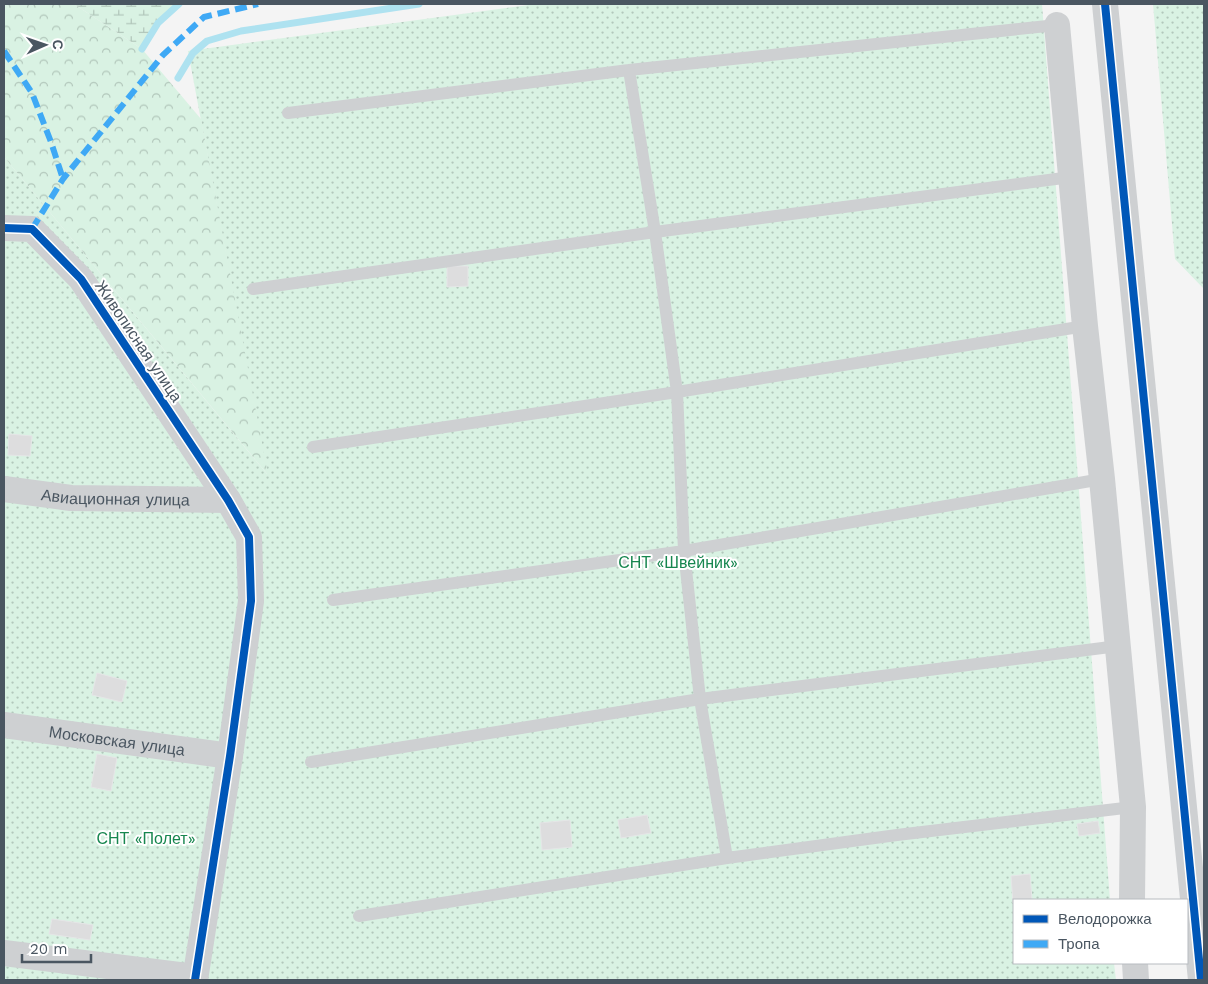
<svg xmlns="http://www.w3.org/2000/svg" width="1208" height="984" viewBox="0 0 1208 984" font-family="'Work Sans',sans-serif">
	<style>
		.grass { fill: url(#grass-dots) }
		.forest { fill: url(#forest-crowns) }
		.wetland { fill: url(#wetland-marsh) }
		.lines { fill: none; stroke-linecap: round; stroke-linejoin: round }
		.stream { stroke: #aee2f0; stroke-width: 7 }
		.building { fill: #ddddde; stroke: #e5e6e7 }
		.lane { stroke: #ced0d2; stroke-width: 12 }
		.street { stroke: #ced0d2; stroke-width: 26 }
		.quiet { stroke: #3fa9f5; stroke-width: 6; stroke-dasharray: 12 6; stroke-linecap: butt }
		.cycleway-casing { stroke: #fff; stroke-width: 11 }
		.cycleway { stroke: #0057b8; stroke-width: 8 }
		.labels { text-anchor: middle; stroke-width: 4; stroke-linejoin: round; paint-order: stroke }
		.street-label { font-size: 16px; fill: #4a5661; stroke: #fff }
		.park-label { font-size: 16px; fill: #17864f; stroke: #fff }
	</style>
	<defs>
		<pattern id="grass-dots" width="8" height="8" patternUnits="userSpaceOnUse" patternTransform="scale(1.25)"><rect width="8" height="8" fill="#d9f2e3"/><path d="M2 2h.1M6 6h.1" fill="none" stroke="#b2c7bb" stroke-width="1.8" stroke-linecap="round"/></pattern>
		<pattern id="forest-crowns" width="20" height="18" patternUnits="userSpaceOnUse" patternTransform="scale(1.25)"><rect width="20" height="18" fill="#d9f2e3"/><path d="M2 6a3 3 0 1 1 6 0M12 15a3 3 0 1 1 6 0" fill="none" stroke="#b2c7bb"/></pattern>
		<pattern id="wetland-marsh" width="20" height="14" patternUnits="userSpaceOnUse" patternTransform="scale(1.25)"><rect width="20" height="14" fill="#d9f2e3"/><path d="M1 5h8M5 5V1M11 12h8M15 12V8" fill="none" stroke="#b2c7bb"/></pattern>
	</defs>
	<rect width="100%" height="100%" fill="#f4f4f4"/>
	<path class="grass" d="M 536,4 L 1042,4 L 1110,900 L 1014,900 L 1014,963 L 1114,963 L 1116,980 L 4,980 L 4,157 L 267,474 L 188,51 Z
		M 1153,4 L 1204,4 L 1204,289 L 1175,259 Z"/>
	<path class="forest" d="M 4,4 L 74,4 L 142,49 L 201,119 L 268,475 L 4,157 Z"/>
	<path class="wetland" d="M 74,4 L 179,4 L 158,23 L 142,49 Z"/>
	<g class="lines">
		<path class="stream" d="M 142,49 L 158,23 L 179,4
			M 178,78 L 193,53 L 207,41 L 241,31 L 419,4"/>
	</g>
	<path class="building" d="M 447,266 L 468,266 L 468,286 L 447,287 Z
		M 9,434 L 32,436 L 30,456 L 8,455 Z
		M 97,673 L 127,681 L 122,702 L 92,695 Z
		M 97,754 L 117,758 L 111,791 L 91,787 Z
		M 647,815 L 651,833 L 621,838 L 618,820 Z
		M 570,820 L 572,847 L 542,850 L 540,823 Z
		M 1098,821 L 1100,833 L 1079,836 L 1077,824 Z
		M 1030,874 L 1032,900 L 1014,900 L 1013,903 L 1011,876 Z
		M 52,919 L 93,925 L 90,940 L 49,934 Z"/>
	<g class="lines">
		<path class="lane" d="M 629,70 L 655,232 L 677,392 L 684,551 L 700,699 L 727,858
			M 288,113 L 629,70 L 1057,25
			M 253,289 L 655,232 L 1071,177
			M 313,447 L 677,392 L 1085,326
			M 333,600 L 684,551 L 1102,479
			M 311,762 L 700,699 L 1118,646
			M 359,916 L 727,858 L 897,835 L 1133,807"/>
		<g class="street">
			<path d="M 1105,4 L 1201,980"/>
			<path d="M 1057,25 L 1085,326 L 1102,479 L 1133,807 L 1132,900"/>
			<path d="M 4,228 L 32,229 L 81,279 L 228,500 L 249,537 L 251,601 L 230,756 L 195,980"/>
			<path id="s1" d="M 4,489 L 71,498 L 228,500"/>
			<path id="s2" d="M 4,725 L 230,756"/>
			<path d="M 4,953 L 195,977"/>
			<path d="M 1135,963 L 1136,980"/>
		</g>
		<path class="quiet" d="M 4,51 L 32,93 L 51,142 L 63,179
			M 32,229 L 63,179 L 163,55 L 204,17 L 258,4"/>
		<g class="cycleway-casing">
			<path id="cycleway" d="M 1105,4 L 1201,980
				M 4,228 L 32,229 L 81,279 L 228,500 L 249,537 L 251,601 L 230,756 L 195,980"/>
		</g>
		<use href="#cycleway" class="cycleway"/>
	</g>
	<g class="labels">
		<g class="street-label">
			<text transform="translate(139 341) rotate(56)" y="6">Живописная улица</text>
			<text dy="6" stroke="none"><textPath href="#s1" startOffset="112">Авиационная улица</textPath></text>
			<text dy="6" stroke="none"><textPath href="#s2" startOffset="114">Московская улица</textPath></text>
		</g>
		<g class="park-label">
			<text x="678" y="568">СНТ «Швейник»</text>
			<text x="146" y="844">СНТ «Полет»</text>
		</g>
	</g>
	<rect width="1208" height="984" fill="none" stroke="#4a5661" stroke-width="10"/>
	<rect x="1013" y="899" width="175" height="65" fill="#ffffff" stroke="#b7bbc0"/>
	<rect x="1023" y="915" width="25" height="8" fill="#0057b8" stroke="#b7bbc0"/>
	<text x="1058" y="924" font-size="15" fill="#4a5661">Велодорожка</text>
	<rect x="1023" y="940" width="25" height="8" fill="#3fa9f5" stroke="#b7bbc0"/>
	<text x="1058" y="949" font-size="15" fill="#4a5661">Тропа</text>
	<g transform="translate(45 45) rotate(88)" stroke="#ffffff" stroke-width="4" paint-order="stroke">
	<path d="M0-4L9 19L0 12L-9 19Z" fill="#4a5661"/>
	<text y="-8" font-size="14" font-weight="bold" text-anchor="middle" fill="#4a5661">С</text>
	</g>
	<path d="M22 954v8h69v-8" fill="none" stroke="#4a5661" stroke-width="2.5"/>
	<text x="30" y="954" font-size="15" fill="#4a5661" stroke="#ffffff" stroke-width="4" paint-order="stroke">20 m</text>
</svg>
